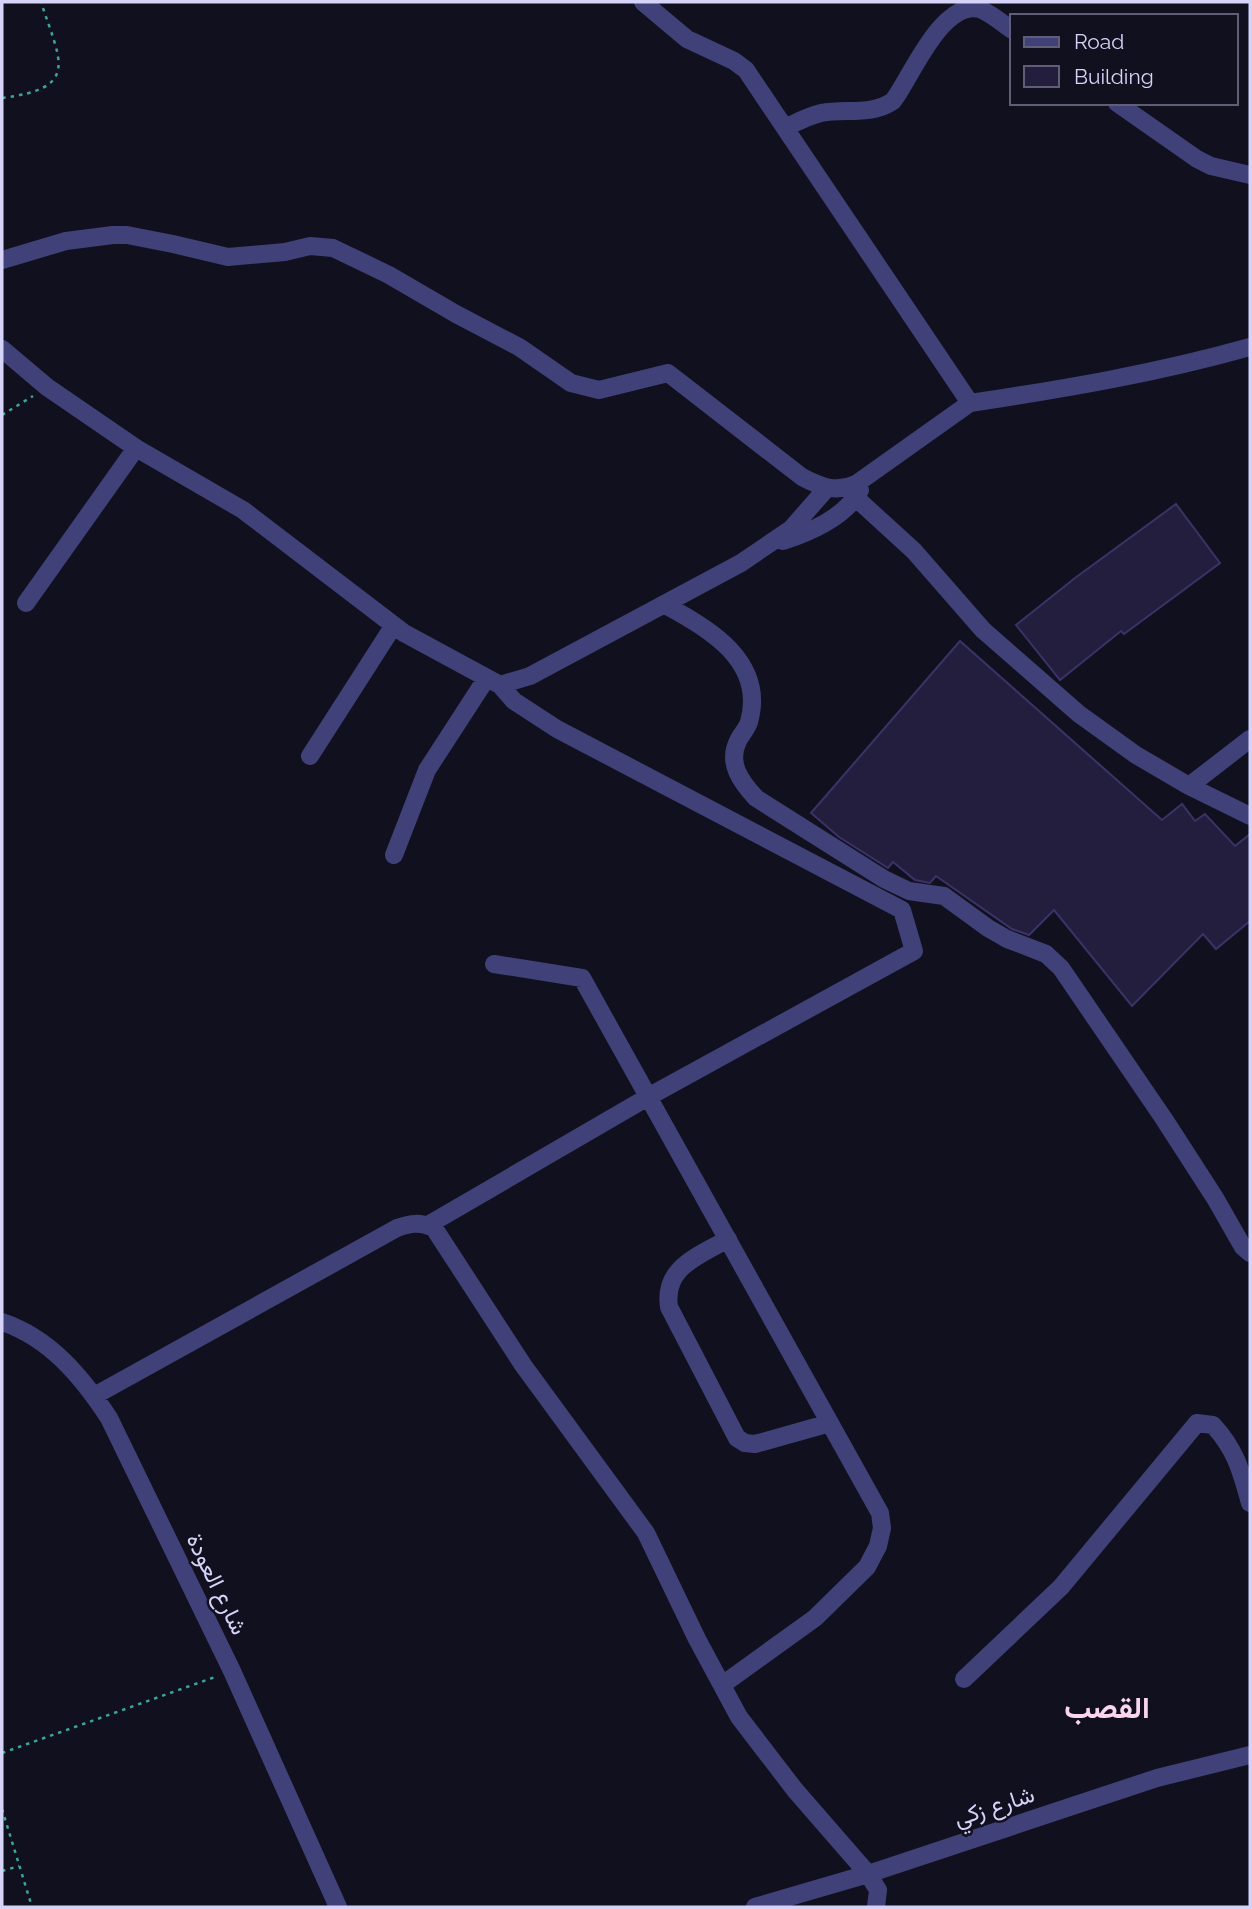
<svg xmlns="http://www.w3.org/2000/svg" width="1252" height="1909" viewBox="0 0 1252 1909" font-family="Raleway,Vazirmatn,sans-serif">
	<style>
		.building { fill: #231e3e; stroke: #3a3367; stroke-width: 2 }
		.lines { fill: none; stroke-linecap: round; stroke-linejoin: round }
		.path { stroke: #3da498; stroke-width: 2.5; stroke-dasharray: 3.5 5; stroke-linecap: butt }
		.minor { stroke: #404178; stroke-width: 18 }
		.labels { text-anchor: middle; stroke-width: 5; stroke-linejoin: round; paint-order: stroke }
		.street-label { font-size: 23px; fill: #d6d3f9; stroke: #11101f }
		.district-label { font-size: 30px; font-weight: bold; fill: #fad5ee; stroke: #11101f }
	</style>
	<rect width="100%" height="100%" fill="#11101f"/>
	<path class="building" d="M 1176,504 L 1220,563 L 1124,634 L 1121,631 L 1060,680 L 1016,625 L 1075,578 Z
		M 960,641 L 1162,820 L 1182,804 L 1195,821 L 1205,814 L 1235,846 L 1250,834 L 1250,921 L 1216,949 L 1203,934 L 1132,1006 L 1054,910 L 1029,935 L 1012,929 L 936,876 L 930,883 L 915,880 L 893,862 L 888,868 L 839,837 L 811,813 Z"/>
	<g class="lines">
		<path class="path" d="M 2,98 C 81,88 60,61 41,2
			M 2,415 L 33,396
			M 2,1753 L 215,1677
			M 2,1809 L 32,1907
			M 2,1871 L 19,1866"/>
		<path class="minor" d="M 643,2 L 687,39 L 734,61 L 746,70 L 970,403 C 1064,389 1158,373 1250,347
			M 1117,103 L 1197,159 L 1211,166 L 1250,175
			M 785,128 C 797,122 808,116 821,113 C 846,108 871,116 893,101 C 911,78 941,0 980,9 C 992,14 1002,23 1012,30
			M 2,260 L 66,241 L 113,235 L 127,235 L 173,244 L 228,257 L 285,252 L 310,246 L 333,248 L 389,275 L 456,314 L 519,347 L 571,383 L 599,390 L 668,373 L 802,477 C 821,487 836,493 856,484 L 970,403
			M 2,349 L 47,387 L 136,448 L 243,510 L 404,633 L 500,685 L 530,676 L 741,563 L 791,529 L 827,488
			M 856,498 L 914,551 L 983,630 L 1079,714 L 1136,755 L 1189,786 L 1250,816
			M 783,541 C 811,532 846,517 860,490
			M 26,603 L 136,448
			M 665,605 C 709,628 766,662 749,722 C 747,729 741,734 738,741 C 727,763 741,782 756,798 L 884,879 L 909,891 L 944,896 L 988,928 L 1007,939 L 1046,954 L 1061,968 L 1164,1119 L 1215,1198 L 1243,1247 L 1250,1253
			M 310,756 L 394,625
			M 1189,786 L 1250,739
			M 394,855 L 427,770 L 486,679
			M 494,964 L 582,978 L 880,1513 L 882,1528 L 878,1546 L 867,1567 L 815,1618 L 722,1685
			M 428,1225 L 648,1097 L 914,951 L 902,910 L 557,729 L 514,701 L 500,685
			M 728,1239 C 699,1256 663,1267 669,1307 L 737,1438 L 745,1443 L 755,1444 L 830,1423
			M 2,1322 C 50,1338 82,1377 109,1418 L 232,1671 L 338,1907
			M 94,1396 L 397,1228 C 411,1223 420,1222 434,1228 L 523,1365 L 646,1533 L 697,1639 L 739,1717 L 795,1790 L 868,1874 L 878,1890 L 876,1907
			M 964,1679 L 1061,1587 L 1197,1423 L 1213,1425 C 1236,1450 1241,1471 1250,1503
			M 755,1907 L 868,1874 L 1157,1778 L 1250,1755"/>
	</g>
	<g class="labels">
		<g class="street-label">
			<text transform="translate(217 1584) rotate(64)" y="8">شارع العودة</text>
			<text transform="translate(994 1806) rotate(-18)" y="8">شارع زكي</text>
		</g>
		<g class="district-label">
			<text x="1107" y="1718">القصب</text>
		</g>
	</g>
	<rect width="1252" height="1909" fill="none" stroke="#d6d3f9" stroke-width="7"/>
	<rect x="1010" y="14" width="228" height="91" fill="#11101f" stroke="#605e76" stroke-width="2"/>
	<rect x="1024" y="37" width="35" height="10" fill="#404178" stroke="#605e76" stroke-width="2"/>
	<text x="1074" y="49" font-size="21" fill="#d6d3f9">Road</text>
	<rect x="1024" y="66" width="35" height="21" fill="#231e3e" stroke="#605e76" stroke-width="2"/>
	<text x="1074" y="84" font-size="21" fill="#d6d3f9">Building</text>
</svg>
